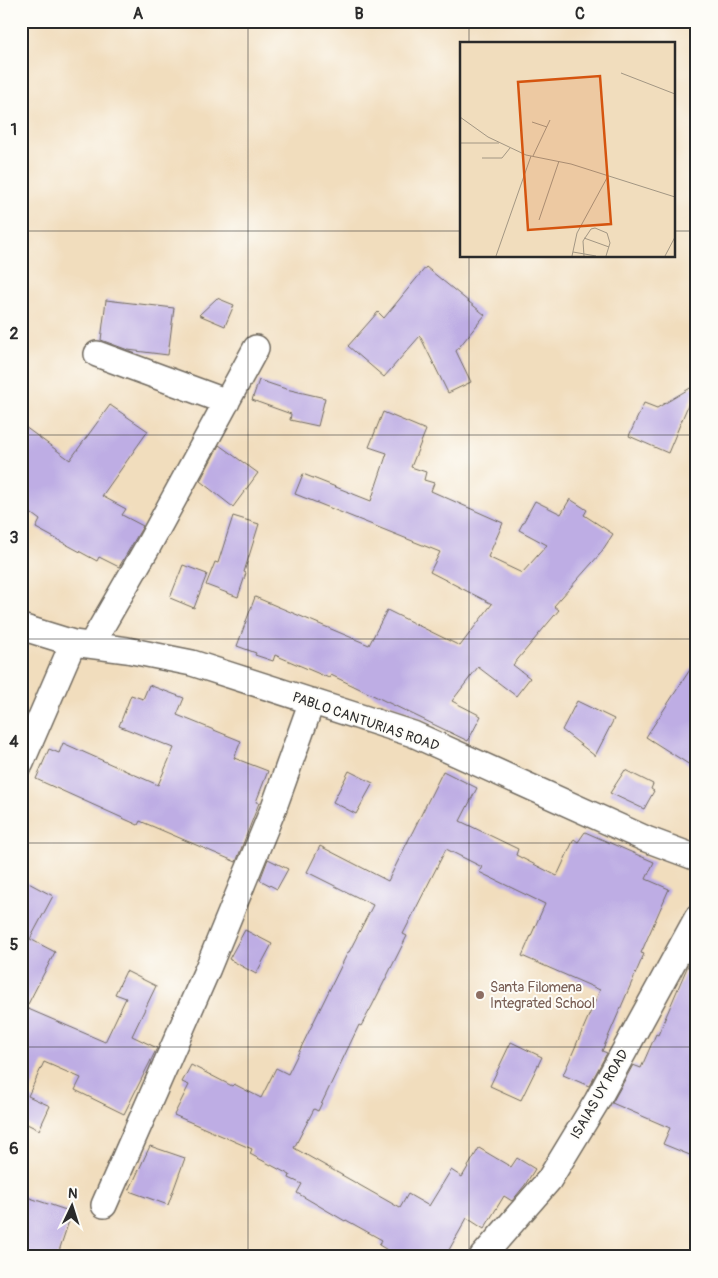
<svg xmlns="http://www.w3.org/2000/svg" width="718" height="1278" viewBox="0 0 718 1278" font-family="Pangolin,sans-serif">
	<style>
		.building { fill: #beade4 }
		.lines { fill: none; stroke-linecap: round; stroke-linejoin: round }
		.street-casing { stroke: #70695e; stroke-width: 28 }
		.street { stroke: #fff; stroke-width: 25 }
		.grid { fill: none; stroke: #2b2b2b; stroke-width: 1; stroke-opacity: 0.55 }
		.education-dot { fill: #8d6e63; stroke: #fdfcf7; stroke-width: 2 }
		.labels { text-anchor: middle; stroke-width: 4; stroke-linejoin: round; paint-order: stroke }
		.street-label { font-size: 14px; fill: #2b2b2b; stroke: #fdfcf7 }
		.education-label { font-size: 14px; fill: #785e54; stroke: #fdfcf7; text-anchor: start }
		.inset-road { fill: none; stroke: #a29683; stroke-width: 1 }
		.view { fill: #d5540f; fill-opacity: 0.15; stroke: #d5540f; stroke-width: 2.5 }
		.inset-edge { fill: none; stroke: #2b2b2b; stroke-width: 2.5 }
		.neatline { fill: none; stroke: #2b2b2b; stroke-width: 2 }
		.grid-label { font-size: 16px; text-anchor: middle; font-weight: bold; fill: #2b2b2b }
	</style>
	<rect width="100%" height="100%" fill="#fdfcf7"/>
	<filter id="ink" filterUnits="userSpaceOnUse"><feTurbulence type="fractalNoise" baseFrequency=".02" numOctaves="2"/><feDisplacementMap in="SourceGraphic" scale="10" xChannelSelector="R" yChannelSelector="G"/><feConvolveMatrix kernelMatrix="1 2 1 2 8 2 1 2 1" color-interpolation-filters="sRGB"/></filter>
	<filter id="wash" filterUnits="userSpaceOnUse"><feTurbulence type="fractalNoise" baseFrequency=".0096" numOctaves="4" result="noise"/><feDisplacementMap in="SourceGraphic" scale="20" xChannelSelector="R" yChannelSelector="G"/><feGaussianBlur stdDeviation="1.12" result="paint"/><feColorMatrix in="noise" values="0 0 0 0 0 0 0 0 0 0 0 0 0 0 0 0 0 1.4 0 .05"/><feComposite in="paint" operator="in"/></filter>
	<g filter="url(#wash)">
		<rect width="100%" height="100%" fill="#f1ddbd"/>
		<g id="blocks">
			<path class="building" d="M 426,267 L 485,315 L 456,351 L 471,382 L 448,393 L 420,336 L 384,377 L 348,346 L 378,312 L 384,318 Z
				M 217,298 L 234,305 L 225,326 L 199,315 Z
				M 106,300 L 174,308 L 168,355 L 128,350 L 101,340 Z
				M 259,380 L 286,389 L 325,398 L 318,426 L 290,420 L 291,414 L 252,400 Z
				M 697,384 L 668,453 L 629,436 L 644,403 L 657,408 Z
				M 110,405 L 148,431 L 102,496 L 126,509 L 122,515 L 143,526 L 119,567 L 99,557 L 97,561 L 36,528 L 40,520 L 21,506 L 21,424 L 70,460 Z
				M 383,412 L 426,430 L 411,467 L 426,472 L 424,480 L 434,483 L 431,491 L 503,523 L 488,557 L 522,573 L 547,545 L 519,530 L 535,501 L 561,514 L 570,499 L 587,510 L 584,515 L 613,534 L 600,554 L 554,606 L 559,610 L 513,665 L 530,678 L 516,696 L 478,667 L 452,701 L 481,716 L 468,741 L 331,675 L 329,678 L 275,655 L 273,661 L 255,655 L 256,653 L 237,646 L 255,597 L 369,645 L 387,610 L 460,646 L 492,604 L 430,572 L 440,552 L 295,494 L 303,474 L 371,501 L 387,453 L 369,447 Z
				M 219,445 L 258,473 L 233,507 L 200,481 Z
				M 233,516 L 259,524 L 244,572 L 246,573 L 238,597 L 206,585 L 215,562 L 218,563 Z
				M 183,565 L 207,574 L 194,608 L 170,598 Z
				M 697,659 L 697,755 L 690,765 L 646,737 Z
				M 149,685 L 184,698 L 177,715 L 241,741 L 234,758 L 268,771 L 256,802 L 259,803 L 236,862 L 140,821 L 138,825 L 36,779 L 49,749 L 59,753 L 63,743 L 158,785 L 174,748 L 119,726 L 131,695 L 143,699 Z
				M 577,701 L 614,719 L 595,756 L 562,730 Z
				M 625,770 L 653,784 L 651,789 L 654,791 L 644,809 L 610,793 Z
				M 349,771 L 373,783 L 356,814 L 333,802 Z
				M 443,771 L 477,788 L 460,821 L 518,849 L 516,855 L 557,876 L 574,839 L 578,842 L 585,832 L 654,862 L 646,879 L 669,889 L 641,953 L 644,954 L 602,1051 L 607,1053 L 589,1086 L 563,1075 L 600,990 L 522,956 L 545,904 L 479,872 L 482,867 L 446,849 L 403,934 L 407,936 L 372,1006 L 361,1026 L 359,1025 L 318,1111 L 314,1109 L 294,1148 L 400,1208 L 408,1194 L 429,1206 L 451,1170 L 462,1177 L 479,1148 L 511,1167 L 517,1158 L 535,1169 L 525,1185 L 512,1201 L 504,1196 L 484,1229 L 467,1218 L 445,1257 L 399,1257 L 379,1245 L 382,1240 L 346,1220 L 345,1221 L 297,1193 L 302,1184 L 289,1178 L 290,1175 L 250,1154 L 252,1149 L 174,1115 L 189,1085 L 182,1082 L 191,1065 L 232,1086 L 234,1084 L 261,1098 L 276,1068 L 288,1074 L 348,952 L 349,952 L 373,905 L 307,872 L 320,846 L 388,881 Z
				M 268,859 L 288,869 L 277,889 L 260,880 Z
				M 21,879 L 53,896 L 30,939 L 55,952 L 26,1008 L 105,1042 L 126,998 L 115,994 L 126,971 L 156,986 L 132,1036 L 157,1048 L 124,1114 L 75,1090 L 81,1078 L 44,1062 L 28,1096 L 50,1106 L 39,1130 L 21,1121 Z
				M 245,930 L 272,944 L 256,974 L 229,959 Z
				M 697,948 L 697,1158 L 663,1144 L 670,1128 L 612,1103 L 633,1065 L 641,1068 L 656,1034 L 658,1035 L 689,963 Z
				M 511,1042 L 542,1057 L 521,1100 L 490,1086 Z
				M 150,1146 L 185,1158 L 168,1205 L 129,1191 Z
				M 21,1195 L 72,1212 L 57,1257 L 41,1257 L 21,1250 Z"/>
		</g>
	</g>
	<g filter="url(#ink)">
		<use href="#blocks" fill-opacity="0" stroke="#70695e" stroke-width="1"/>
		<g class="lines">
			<g class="street-casing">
				<path id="street" d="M 97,354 L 227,402
					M 21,627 L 73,643 L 127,650 L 192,663 L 413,734 L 646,839 L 697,858
					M 91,645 L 147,548 L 256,348
					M 21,763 L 73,643
					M 104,1205 L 208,968 L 274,807 L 312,701
					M 482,1257 L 549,1180 L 597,1101 L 697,918"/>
			</g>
			<use href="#street" class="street"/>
		</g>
	</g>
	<path class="grid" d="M 248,21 L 248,1257M 469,21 L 469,44M 21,231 L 462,231M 674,231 L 697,231M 469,256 L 469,1257M 21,435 L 697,435M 21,639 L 697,639M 21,843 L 697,843M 21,1047 L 697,1047"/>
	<circle class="education-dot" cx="480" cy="995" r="5"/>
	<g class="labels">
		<g class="street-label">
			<text transform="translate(366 721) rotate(19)" y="5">PABLO CANTURIAS ROAD</text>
			<text transform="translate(599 1094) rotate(-60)" y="5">ISAIAS UY ROAD</text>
		</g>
		<g class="education-label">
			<text x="490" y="992">Santa Filomena<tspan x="490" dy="16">Integrated School</tspan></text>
		</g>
	</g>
	<g transform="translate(460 42)">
		<rect width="215" height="215" fill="#f1ddbd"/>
		<path class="inset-road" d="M 161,31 L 215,52M 0,75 L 28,95 L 66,113 L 111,122 L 215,155M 72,80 L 87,85M 0,101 L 39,101M 73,114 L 90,78M 22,116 L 42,116 L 50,106M 79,178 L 99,119M 124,196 L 149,205M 113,210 L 136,214M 36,214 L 71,114M 112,214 L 117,191 L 148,134M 124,214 L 123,199 L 131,187 L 135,186 L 147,191 L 150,201 L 146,214M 205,214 L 215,195"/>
		<path class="view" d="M 140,34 L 151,182 L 68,188 L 58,40 Z"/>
		<rect width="215" height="215" class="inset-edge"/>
	</g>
	<rect width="718" height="1278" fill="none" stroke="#fdfcf7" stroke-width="55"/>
	<g transform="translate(72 1206) rotate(4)" stroke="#fdfcf7" stroke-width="4" paint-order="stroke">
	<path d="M0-4L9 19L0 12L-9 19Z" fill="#2b2b2b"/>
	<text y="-8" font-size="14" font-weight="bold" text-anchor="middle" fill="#2b2b2b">N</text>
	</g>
	<rect x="28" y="28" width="662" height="1222" class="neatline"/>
	<g class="grid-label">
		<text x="138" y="19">A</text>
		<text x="359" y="19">B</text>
		<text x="580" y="19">C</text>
		<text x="14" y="135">1</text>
		<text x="14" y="339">2</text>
		<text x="14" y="543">3</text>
		<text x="14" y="747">4</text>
		<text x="14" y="950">5</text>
		<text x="14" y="1154">6</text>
	</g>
</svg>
